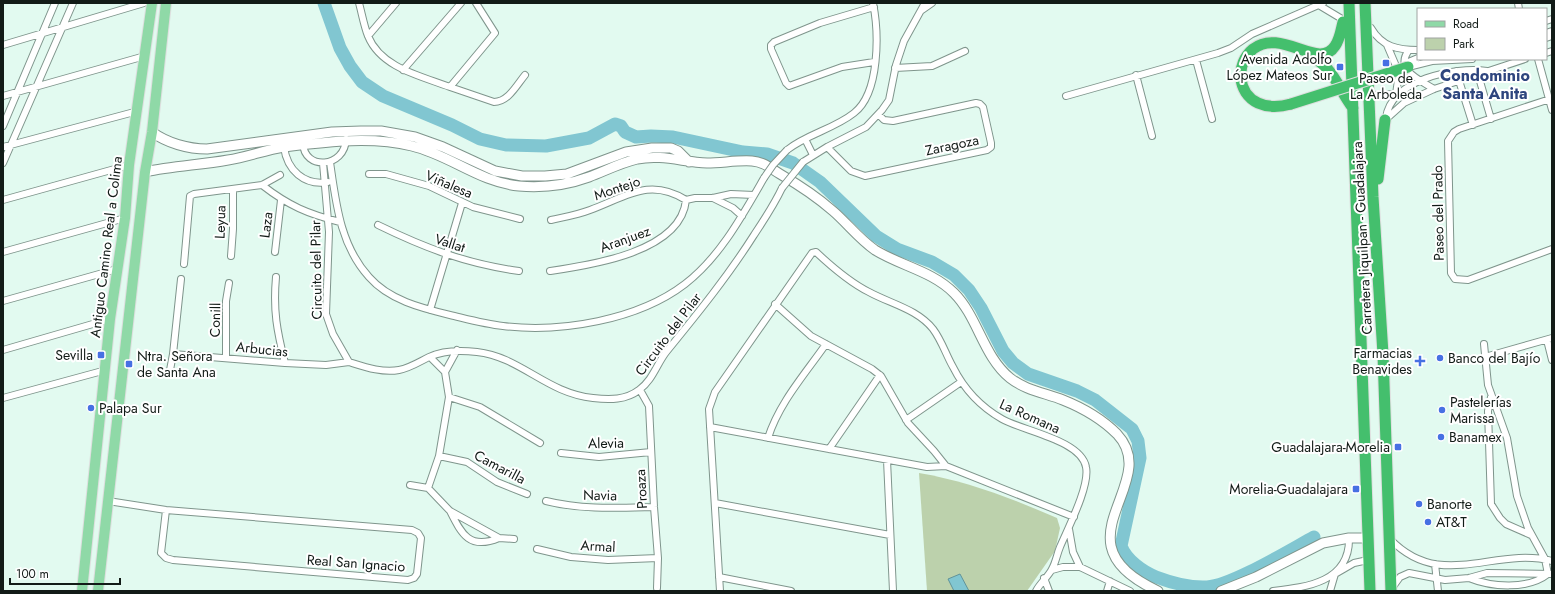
<svg xmlns="http://www.w3.org/2000/svg" width="1555" height="594" viewBox="0 0 1555 594" font-family="Jost,sans-serif">
	<style>
		.green { fill: #bcd1ac }
		.water { fill: #81c6d1; stroke: #609399 }
		.lines { fill: none; stroke-linecap: round; stroke-linejoin: round }
		.river { stroke: #81c6d1; stroke-width: 13 }
		.street-casing { stroke: #7f958c; stroke-width: 8 }
		.secondary-casing { stroke: #7f958c; stroke-width: 11 }
		.primary-casing { stroke: #dedfdf; stroke-width: 12 }
		.highway-casing { stroke: #dedfdf; stroke-width: 13 }
		.street { stroke: #fff; stroke-width: 6 }
		.secondary { stroke: #fff; stroke-width: 9 }
		.primary { stroke: #8fd9a7; stroke-width: 10 }
		.highway { stroke: #44bf6d; stroke-width: 11 }
		.street-bridge-casing { stroke: #7f958c; stroke-width: 8; stroke-linecap: butt }
		.highway-bridge-casing { stroke: #dedfdf; stroke-width: 13; stroke-linecap: butt }
		.street-bridge { stroke: #fff; stroke-width: 6 }
		.highway-bridge { stroke: #44bf6d; stroke-width: 11 }
		.poi-dot { fill: #4770e3; stroke: #fff; stroke-width: 1.5 }
		.labels { text-anchor: middle; stroke-width: 4; stroke-linejoin: round; paint-order: stroke }
		.poi-label { font-size: 14px; fill: #121b17; stroke: #fff; text-anchor: start }
		.street-label { font-size: 14px; fill: #121b17; stroke: #fff }
		.quarter-label { font-size: 16px; font-weight: bold; fill: #2e457e; stroke: #fff }
	</style>
	<rect width="100%" height="100%" fill="#e2faf0"/>
	<path class="green" d="M 919,473 C 967,481 1013,499 1057,518 L 1060,528 L 1055,551 L 1027,591 L 927,591 Z"/>
	<path class="water" d="M 960,574 L 969,591 L 954,591 L 948,579 Z"/>
	<g class="lines">
		<path class="river" d="M 324,3 L 340,48 L 350,66 L 362,82 L 383,96 L 452,125 L 480,139 L 506,145 L 546,146 L 589,138 L 615,124 L 621,126 L 625,132 L 636,137 L 651,136 L 673,137 L 743,152 L 767,154 L 793,163 L 820,182 L 876,236 L 897,249 L 932,262 L 954,275 L 969,290 L 981,308 L 1003,351 L 1013,363 L 1028,374 L 1077,391 L 1095,400 L 1132,429 L 1138,441 L 1140,458 L 1121,546 C 1126,560 1143,572 1156,577 C 1172,583 1190,588 1207,587 C 1231,586 1290,550 1314,537"/>
		<g class="street-casing">
			<path id="street" d="M 359,3 C 362,14 364,26 368,36 C 381,68 421,76 450,87 L 495,33 L 476,3
				M 1518,3 L 1519,9
				M 1317,4 L 1342,19
				M 874,7 L 820,23 L 774,42 L 771,45 L 771,49 L 786,83 L 789,86 L 842,67 L 874,62
				M 922,10 L 932,3
				M 1546,21 L 1552,19
				M 1371,28 C 1382,47 1398,50 1418,50
				M 1546,33 L 1552,31
				M 368,36 L 396,3
				M 1546,38 L 1552,36
				M 3,45 L 144,3
				M 1387,45 L 1399,73 L 1396,94
				M 1409,50 C 1394,70 1420,80 1434,89
				M 1546,53 L 1552,51
				M 1538,59 L 1552,110
				M 1196,60 L 1212,119
				M 1406,63 L 1418,58
				M 1408,67 L 1432,61 L 1472,59
				M 895,68 L 932,66 L 965,51
				M 403,70 L 461,3
				M 1456,71 L 1473,125
				M 1477,71 L 1491,119
				M 1136,75 L 1152,136
				M 450,87 L 494,102 C 508,102 516,86 525,75
				M 1374,95 L 1396,94
				M 3,96 L 145,56
				M 1066,96 L 1218,53 L 1231,48 L 1252,34 L 1323,3
				M 1550,99 L 1459,129 L 1454,132 L 1448,141 L 1451,273 L 1455,279 L 1468,280 L 1552,249
				M 1386,118 C 1390,80 1455,66 1487,71
				M 1385,120 L 1404,103 L 1434,89 L 1525,59
				M 3,126 L 55,3
				M 805,139 L 813,155
				M 303,143 C 304,171 345,168 346,139
				M 3,147 L 138,111
				M 284,147 C 287,170 304,186 328,182
				M 827,147 L 851,171 L 865,176 L 987,150 L 991,147 L 991,143 L 983,107 L 980,104 L 976,103 L 893,121 L 884,120 L 879,115
				M 787,150 C 807,134 834,129 854,113 C 880,93 879,33 873,3
				M 330,162 C 336,203 340,245 369,277 C 389,300 421,308 450,315 C 467,319 485,324 503,326 C 561,333 638,320 685,284 C 720,257 742,216 764,178
				M 803,162 L 827,147 L 866,127 L 882,110 L 889,100 L 896,65 L 904,41 L 925,3
				M 3,163 L 73,3
				M 323,163 L 329,232 L 326,314 L 333,334 L 349,362 C 365,367 382,373 399,370 C 410,368 419,362 429,357 C 444,350 461,350 477,352 C 521,357 546,393 593,398 C 610,400 626,400 639,390 C 653,380 657,363 667,351 C 698,313 728,276 754,235 C 764,220 774,205 782,188
				M 369,174 L 386,174 L 429,186 L 473,207 L 520,219
				M 262,185 C 289,206 308,214 340,222
				M 713,198 L 733,208 L 742,216
				M 3,200 L 129,165
				M 551,220 C 564,217 577,215 590,210 C 626,197 649,177 686,200 L 695,198 L 713,198 L 731,194 L 754,195
				M 378,225 C 425,248 467,264 519,271
				M 3,252 L 125,218
				M 275,252 L 281,200
				M 231,256 L 233,229 L 233,190
				M 184,264 L 190,196 L 194,194 L 262,185 L 280,175
				M 550,271 C 591,265 681,252 686,200
				M 276,277 C 273,311 277,331 285,363
				M 3,301 L 117,269
				M 775,304 L 811,336 L 872,369 L 881,376 L 908,423 L 934,451 L 946,466 L 1074,517
				M 430,310 L 462,203
				M 1547,340 L 1552,360
				M 3,350 L 110,319
				M 173,354 L 285,363 L 326,365 L 349,362
				M 226,357 L 226,301 L 229,283
				M 430,357 L 445,372
				M 1485,357 L 1552,338
				M 170,370 L 173,354 L 181,279
				M 640,390 L 649,406 L 654,507 L 658,558 L 657,588
				M 449,397 L 480,407 L 540,443
				M 1491,397 L 1488,411 L 1491,504 L 1500,518 L 1506,524 L 1531,535
				M 3,398 L 106,370
				M 906,420 L 961,382
				M 710,427 L 927,467 L 946,466
				M 768,438 C 779,403 805,374 826,344
				M 829,449 L 880,375
				M 561,453 L 599,457 L 651,452
				M 439,456 L 467,462 L 497,482 L 527,494
				M 887,460 L 893,591
				M 410,485 L 428,488 L 450,511 L 499,538 L 514,539
				M 428,488 L 439,456 L 449,397 L 445,372 L 457,350
				M 108,501 L 166,510 L 412,530 L 418,533 L 421,538 L 417,574 L 414,578 L 408,580 L 173,560 L 166,558 L 161,553 L 166,510
				M 546,501 C 582,510 617,508 654,507
				M 715,503 L 890,535
				M 450,511 C 462,535 470,550 499,538
				M 1069,529 L 1073,552 L 1080,567
				M 1390,539 C 1441,592 1494,546 1552,561
				M 537,549 L 571,557 L 608,560 L 658,558
				M 1435,564 L 1438,591
				M 1052,570 L 1063,567 L 1080,567 L 1130,591
				M 719,577 L 791,591
				M 1044,578 L 1049,591
				M 1469,578 C 1491,587 1528,590 1548,574 L 1545,559 L 1528,528 L 1517,496 L 1507,438 L 1488,385 L 1484,344
				M 1392,588 L 1400,577 L 1409,573 L 1445,580 L 1469,578 L 1487,573 L 1552,574
				M 720,591 L 709,409 L 715,392 L 812,253 L 816,252 C 832,267 849,282 869,292 C 891,304 917,309 933,329 C 942,341 946,355 953,367 C 964,389 981,407 1002,419 C 1023,431 1081,440 1086,467 C 1090,486 1068,528 1060,547 C 1057,554 1056,562 1052,569 C 1048,577 1040,583 1036,591
				M 1107,591 L 1110,581
				M 1273,591 C 1307,587 1350,582 1349,538
				M 1330,591 L 1335,574 L 1354,563 L 1368,560"/>
		</g>
		<g class="secondary-casing">
			<path id="secondary" d="M 152,132 C 167,143 188,149 207,149 L 332,132 L 361,131 L 381,131 L 415,137 L 443,147 L 495,171 L 522,176 L 545,176 L 567,174 L 626,152 L 652,148 L 671,148 L 678,151 L 689,162
				M 145,172 C 172,166 200,165 228,160 C 247,157 265,150 284,147 C 326,142 370,136 412,146 C 450,155 479,182 519,186 C 542,188 567,185 589,177 C 605,171 620,163 637,159 C 661,154 683,162 707,163 C 722,163 737,160 752,161 C 764,162 770,168 780,174 C 799,185 816,196 833,211 C 847,223 859,239 875,250 C 901,266 932,271 954,293 C 978,317 983,356 1010,378 C 1025,390 1045,393 1063,400 C 1083,408 1102,419 1117,434 C 1164,484 1051,542 1158,591
				M 1221,591 L 1256,577 L 1323,543 L 1349,538 L 1368,538"/>
		</g>
		<g class="primary-casing">
			<path id="primary" d="M 82,591 L 110,319 L 125,218 L 129,165 L 152,3
				M 98,591 L 145,172 L 152,132 L 166,3"/>
		</g>
		<g class="highway-casing">
			<path id="highway" d="M 1349,3 L 1370,591
				M 1365,3 L 1373,197 L 1383,354 L 1391,591
				M 1308,56 C 1333,64 1338,89 1353,108
				M 1291,104 C 1280,107 1269,108 1258,103 C 1237,93 1235,64 1253,49 C 1281,27 1319,71 1335,46 C 1340,39 1341,30 1343,22
				M 1378,179 L 1385,120"/>
		</g>
		<use href="#street" class="street"/>
		<use href="#secondary" class="secondary"/>
		<use href="#primary" class="primary"/>
		<use href="#highway" class="highway"/>
		<g class="street-bridge-casing">
			<path id="street-bridge" d="M 764,178 L 773,165 L 787,150
				M 782,188 L 803,162"/>
		</g>
		<g class="highway-bridge-casing">
			<path id="highway-bridge" d="M 1291,104 L 1408,67"/>
		</g>
		<use href="#street-bridge" class="street-bridge"/>
		<use href="#highway-bridge" class="highway-bridge"/>
	</g>
	<g class="poi-dot">
		<rect x="1382" y="59" width="8" height="8" rx="2"/>
		<rect x="1336" y="63" width="8" height="8" rx="2"/>
		<rect x="97" y="351" width="8" height="8" rx="2"/>
		<circle cx="1440" cy="358" r="4"/>
		<path d="M1418 355h4v4h4v4h-4v4h-4v-4h-4v-4h4z"/>
		<rect x="125" y="360" width="8" height="8" rx="2"/>
		<circle cx="91" cy="408" r="4"/>
		<circle cx="1442" cy="410" r="4"/>
		<circle cx="1441" cy="437" r="4"/>
		<rect x="1394" y="443" width="8" height="8" rx="2"/>
		<rect x="1352" y="485" width="8" height="8" rx="2"/>
		<circle cx="1419" cy="504" r="4"/>
		<circle cx="1428" cy="522" r="4"/>
	</g>
	<g class="labels">
		<g class="poi-label">
			<text x="1332" y="64" text-anchor="end">Avenida Adolfo<tspan x="1332" dy="16">López Mateos Sur</tspan></text>
			<text x="1386" y="83" text-anchor="middle">Paseo de<tspan x="1386" dy="16">La Arboleda</tspan></text>
			<text x="1412" y="358" text-anchor="end">Farmacias<tspan x="1412" dy="16">Benavides</tspan></text>
			<text x="93" y="360" text-anchor="end">Sevilla</text>
			<text x="137" y="361">Ntra. Señora<tspan x="137" dy="16">de Santa Ana</tspan></text>
			<text x="1448" y="363">Banco del Bajío</text>
			<text x="1450" y="407">Pastelerías<tspan x="1450" dy="16">Marissa</tspan></text>
			<text x="99" y="413">Palapa Sur</text>
			<text x="1449" y="442">Banamex</text>
			<text x="1390" y="452" text-anchor="end">Guadalajara-Morelia</text>
			<text x="1348" y="494" text-anchor="end">Morelia-Guadalajara</text>
			<text x="1427" y="509">Banorte</text>
			<text x="1436" y="527">AT&amp;T</text>
		</g>
		<g class="street-label">
			<text transform="translate(952 145) rotate(-12)" y="5">Zaragoza</text>
			<text transform="translate(449 184) rotate(23)" y="5">Viñalesa</text>
			<text transform="translate(617 188) rotate(-19)" y="5">Montejo</text>
			<text transform="translate(1438 213) rotate(-91)" y="5">Paseo del Prado</text>
			<text transform="translate(220 222) rotate(-88)" y="5">Leyua</text>
			<text transform="translate(266 225) rotate(-83)" y="5">Laza</text>
			<text transform="translate(1362 238) rotate(-93)" y="5">Carretera Jiquilpan - Guadalajara</text>
			<text transform="translate(625 239) rotate(-20)" y="5">Aranjuez</text>
			<text transform="translate(450 243) rotate(18)" y="5">Vallat</text>
			<text transform="translate(106 247) rotate(-83)" y="5">Antiguo Camino Real a Colima</text>
			<text transform="translate(316 270) rotate(-91)" y="5">Circuito del Pilar</text>
			<text transform="translate(215 320) rotate(-89)" y="5">Conill</text>
			<text transform="translate(668 334) rotate(-53)" y="5">Circuito del Pilar</text>
			<text transform="translate(262 349) rotate(6)" y="5">Arbucias</text>
			<text transform="translate(1030 416) rotate(24)" y="5">La Romana</text>
			<text transform="translate(606 443) rotate(-1)" y="5">Alevia</text>
			<text transform="translate(500 467) rotate(28)" y="5">Camarilla</text>
			<text transform="translate(641 489) rotate(-93)" y="5">Proaza</text>
			<text transform="translate(600 495) rotate(1)" y="5">Navia</text>
			<text transform="translate(598 546) rotate(3)" y="5">Armal</text>
			<text transform="translate(356 563) rotate(4)" y="5">Real San Ignacio</text>
		</g>
		<g class="quarter-label">
			<text x="1485" y="81">Condominio<tspan x="1485" dy="18">Santa Anita</tspan></text>
		</g>
	</g>
	<rect width="1555" height="594" fill="none" stroke="#121b17" stroke-width="8"/>
	<rect x="1417" y="8" width="130" height="52" fill="#ffffff" stroke="#a0a4a2"/>
	<rect x="1425" y="21" width="20" height="6" fill="#8fd9a7" stroke="#a0a4a2"/>
	<text x="1453" y="28" font-size="12" fill="#121b17">Road</text>
	<rect x="1425" y="38" width="20" height="12" fill="#bcd1ac" stroke="#a0a4a2"/>
	<text x="1453" y="48" font-size="12" fill="#121b17">Park</text>
	<path d="M10 578v6h110v-6" fill="none" stroke="#121b17" stroke-width="2"/>
	<text x="16" y="578" font-size="12" fill="#121b17" stroke="#ffffff" stroke-width="3" paint-order="stroke">100 m</text>
</svg>
